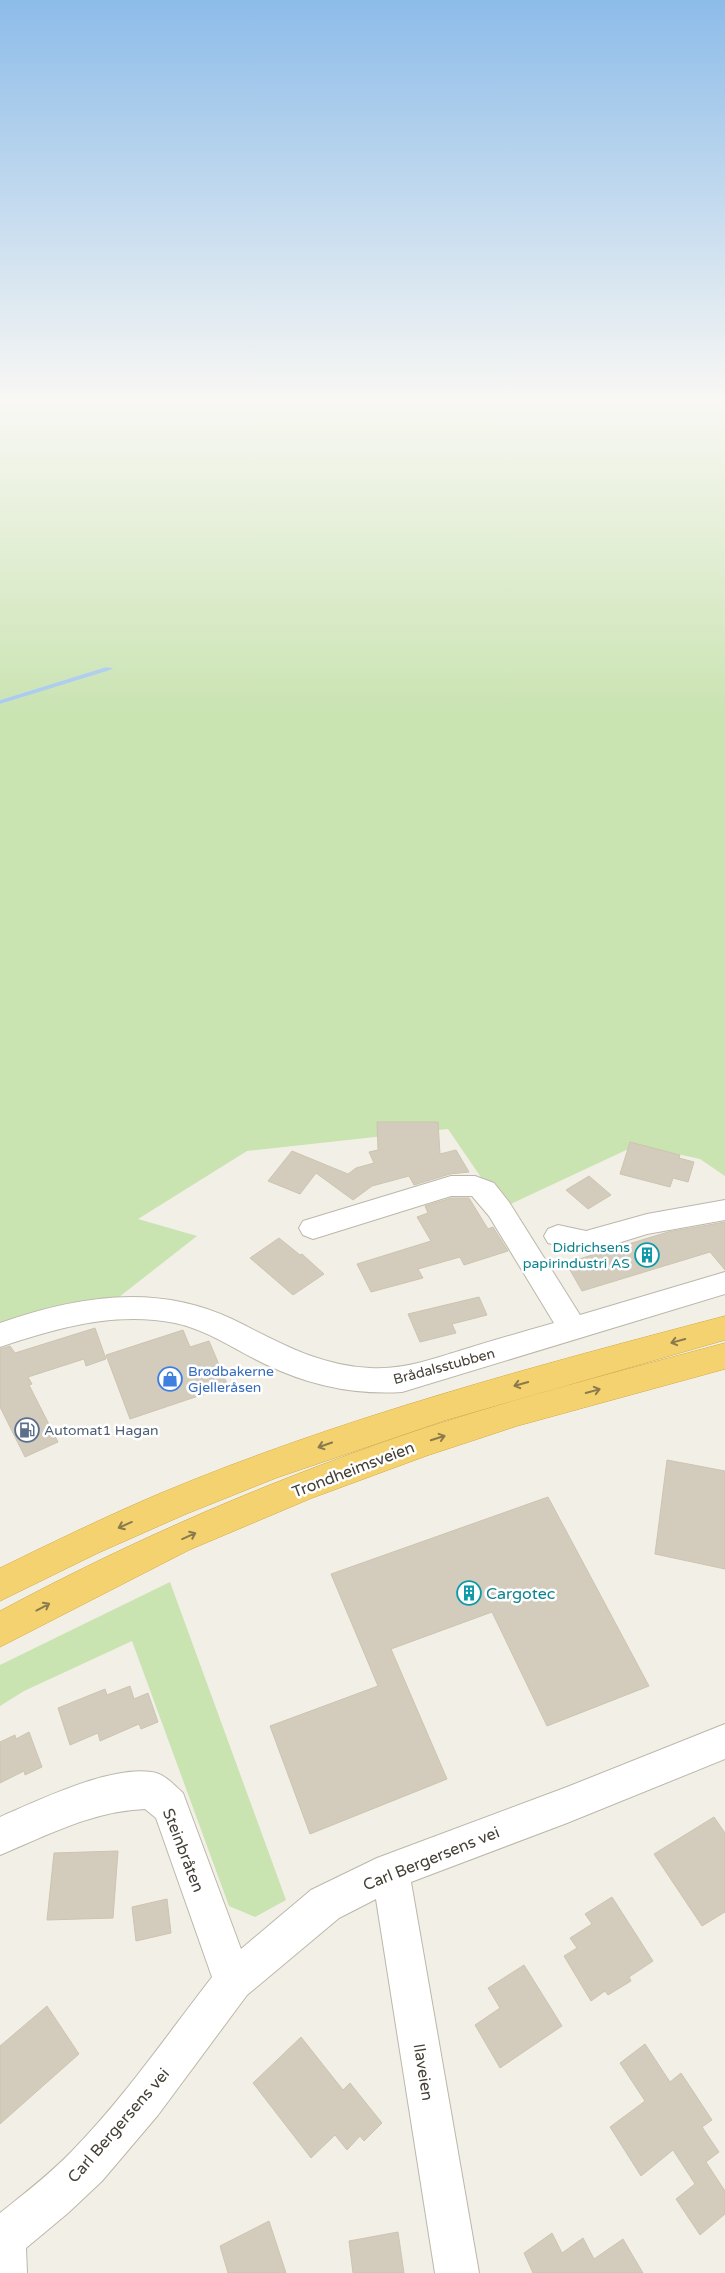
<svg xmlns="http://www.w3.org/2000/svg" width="725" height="2273" viewBox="0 0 725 2273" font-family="'Varela Round',sans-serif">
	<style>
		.green { fill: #c9e3b1 }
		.water { fill: #a6c9eb }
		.building { fill: #d3ccbc; stroke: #cdc4b0 }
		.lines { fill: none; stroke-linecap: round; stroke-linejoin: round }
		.street-casing { stroke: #bcb7a9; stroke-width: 2 }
		.highway-casing { stroke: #d2a840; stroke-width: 1 }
		.street { fill: #fff; fill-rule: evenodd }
		.highway { fill: #f4d26f; fill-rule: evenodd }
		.oneway { stroke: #8a7a4d }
		.labels { text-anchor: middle; stroke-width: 5; stroke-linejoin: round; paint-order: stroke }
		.culture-label { font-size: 14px; fill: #0d838f; stroke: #fff; text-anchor: end }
		.street-label { font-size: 14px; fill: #444036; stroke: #fff }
		.shop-label { font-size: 14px; fill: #366cbe; stroke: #fff; text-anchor: start }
		.service-label { font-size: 14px; fill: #4e5e75; stroke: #fff; text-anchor: start }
		.near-street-label { font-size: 16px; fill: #444036; stroke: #fff }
		.near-culture-label { font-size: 16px; fill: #0d838f; stroke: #fff; text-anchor: start }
	</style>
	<rect width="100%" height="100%" fill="#f2efe6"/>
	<path class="green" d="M 0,400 L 725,400 L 725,1176 L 700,1159 L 637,1145 L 502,1208 L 448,1129 L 247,1151 L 138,1219 L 197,1236 L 119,1297 L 79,1306 L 0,1335 L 0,704 L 112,668 L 106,667 L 0,700 Z
		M 170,1582 L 286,1900 L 255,1917 L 229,1906 L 132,1641 L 24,1691 L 0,1706 L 0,1665 Z"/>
	<path class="water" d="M 106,667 L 113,668 L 110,670 L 0,704 L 0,700 Z"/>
	<path class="building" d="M 377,1122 L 438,1122 L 440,1154 L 456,1150 L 469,1172 L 450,1174 L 414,1185 L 409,1176 L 372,1186 L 353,1200 L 316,1173 L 300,1194 L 268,1181 L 292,1151 L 348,1174 L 356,1168 L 374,1163 L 369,1152 L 378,1150 Z
		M 630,1142 L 680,1155 L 679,1158 L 694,1162 L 688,1182 L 673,1178 L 670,1187 L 620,1174 Z
		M 589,1176 L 611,1195 L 588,1209 L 566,1190 Z
		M 451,1198 L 469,1198 L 488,1229 L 493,1227 L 508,1251 L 464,1265 L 460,1257 L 418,1269 L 423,1278 L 371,1292 L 357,1264 L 431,1241 L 417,1217 L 428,1213 L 425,1206 Z
		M 725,1222 L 725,1270 L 710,1252 L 582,1291 L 566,1263 L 668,1232 Z
		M 279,1238 L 300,1255 L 302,1254 L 324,1274 L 293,1295 L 250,1258 Z
		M 479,1297 L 487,1315 L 452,1324 L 456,1333 L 420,1342 L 408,1314 Z
		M 95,1328 L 106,1359 L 86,1366 L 84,1359 L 28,1377 L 32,1384 L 29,1385 L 58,1442 L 25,1457 L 0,1407 L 0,1349 L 10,1346 L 15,1353 Z
		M 183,1330 L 190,1347 L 209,1341 L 228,1386 L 130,1419 L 106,1355 Z
		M 667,1460 L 725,1471 L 725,1569 L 655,1554 Z
		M 548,1497 L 649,1686 L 547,1726 L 492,1612 L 391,1649 L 447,1779 L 310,1834 L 270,1726 L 378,1686 L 331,1574 Z
		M 130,1686 L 134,1699 L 148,1693 L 158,1722 L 141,1729 L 139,1724 L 100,1741 L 98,1733 L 70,1745 L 58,1708 L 105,1689 L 107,1695 Z
		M 29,1732 L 42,1767 L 25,1775 L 24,1771 L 0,1783 L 0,1742 L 15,1735 L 16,1739 Z
		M 714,1817 L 725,1833 L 725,1912 L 702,1926 L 654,1854 Z
		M 118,1851 L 113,1918 L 47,1920 L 54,1853 Z
		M 612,1897 L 653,1961 L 629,1977 L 631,1981 L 608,1995 L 605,1991 L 591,2001 L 564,1956 L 577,1948 L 570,1938 L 592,1924 L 585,1914 Z
		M 167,1899 L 171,1933 L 136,1941 L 132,1907 Z
		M 524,1965 L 562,2026 L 500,2068 L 475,2025 L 500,2008 L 488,1988 Z
		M 47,2006 L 79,2054 L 0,2124 L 0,2046 Z
		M 301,2037 L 343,2090 L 350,2083 L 382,2123 L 364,2141 L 360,2136 L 347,2150 L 335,2135 L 311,2158 L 253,2083 Z
		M 645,2044 L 670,2082 L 681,2073 L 712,2120 L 702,2127 L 719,2152 L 706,2162 L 725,2191 L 725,2214 L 700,2235 L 676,2199 L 695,2184 L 673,2150 L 641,2176 L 610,2127 L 645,2101 L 620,2063 Z
		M 269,2221 L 286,2273 L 228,2273 L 220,2246 Z
		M 398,2232 L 404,2273 L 353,2273 L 349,2241 Z
		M 552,2233 L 562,2253 L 583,2238 L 594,2259 L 623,2239 L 643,2273 L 533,2273 L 524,2253 Z"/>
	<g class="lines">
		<g class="street-casing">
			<path id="street" d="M 451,1176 L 475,1176 L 494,1183 L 509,1202 L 580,1315 L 725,1272 L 725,1294 L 402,1392 C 354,1395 308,1385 265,1364 C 235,1350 208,1330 175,1323 C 115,1311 57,1328 0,1347 L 0,1323 C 77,1296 156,1283 232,1319 C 279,1342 316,1365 370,1368 C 402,1370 429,1360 459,1351 C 491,1341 522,1332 554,1323 L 489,1216 L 472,1196 L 451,1196 L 313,1239 L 303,1235 L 299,1228 L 303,1221 Z
				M 725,1200 L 725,1220 L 647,1234 L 586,1253 L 548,1243 L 544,1236 L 548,1229 L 558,1225 L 586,1231 L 647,1214 Z
				M 725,1724 L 725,1759 L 567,1823 L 411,1882 L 479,2273 L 435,2273 L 376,1899 L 339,1918 L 247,1995 L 158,2115 L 102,2181 L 68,2213 L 26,2248 L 27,2273 L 0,2273 L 0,2213 C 25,2193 50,2174 72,2151 C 124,2098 167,2035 212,1977 L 156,1818 L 145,1809 C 93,1811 48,1835 0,1855 L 0,1817 C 39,1800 109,1766 151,1772 C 164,1773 174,1785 183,1793 L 241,1949 L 311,1890 L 377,1858 L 567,1787 Z"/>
		</g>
		<g class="highway-casing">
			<path id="highway" d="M 725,1316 L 725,1340 L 446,1420 L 276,1478 L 186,1514 L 98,1553 L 0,1601 L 0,1568 C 53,1542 107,1516 161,1493 C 343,1417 535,1366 725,1316 Z
				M 725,1343 L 725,1369 L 517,1426 L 426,1456 L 312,1498 L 189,1550 L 0,1647 L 0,1611 C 136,1538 278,1477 425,1428 C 524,1396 624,1370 725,1343 Z"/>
		</g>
		<use href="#street" class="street"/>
		<use href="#highway" class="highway"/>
	</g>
	<defs><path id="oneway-shaft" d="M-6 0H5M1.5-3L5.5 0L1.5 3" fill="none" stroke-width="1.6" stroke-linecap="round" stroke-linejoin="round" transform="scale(1.25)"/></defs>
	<g class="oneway">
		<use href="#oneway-shaft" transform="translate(678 1341) rotate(165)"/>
		<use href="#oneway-shaft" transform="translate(521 1384) rotate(164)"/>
		<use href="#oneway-shaft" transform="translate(593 1391) rotate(-15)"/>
		<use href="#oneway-shaft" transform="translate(438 1438) rotate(-18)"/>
		<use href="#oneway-shaft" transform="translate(325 1445) rotate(161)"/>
		<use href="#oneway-shaft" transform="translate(125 1525) rotate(156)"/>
		<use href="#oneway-shaft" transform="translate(189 1536) rotate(-24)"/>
		<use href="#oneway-shaft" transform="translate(43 1607) rotate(-28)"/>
	</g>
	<linearGradient id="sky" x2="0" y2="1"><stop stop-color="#8dbce9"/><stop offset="0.56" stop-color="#f9f8f4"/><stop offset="1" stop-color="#f9f8f4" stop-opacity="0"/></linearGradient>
	<rect width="725" height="718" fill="url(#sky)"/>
	<defs>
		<g id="building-ring" transform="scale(1.25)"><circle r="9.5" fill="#fff" stroke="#0f9aa8" stroke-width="1.5"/><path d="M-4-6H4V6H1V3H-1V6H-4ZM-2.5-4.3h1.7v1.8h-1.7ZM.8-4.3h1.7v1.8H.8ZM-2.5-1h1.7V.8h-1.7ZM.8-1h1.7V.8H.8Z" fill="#0f9aa8"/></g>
		<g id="shop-ring" transform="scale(1.25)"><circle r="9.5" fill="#fff" stroke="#3f7fe0" stroke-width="1.5"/><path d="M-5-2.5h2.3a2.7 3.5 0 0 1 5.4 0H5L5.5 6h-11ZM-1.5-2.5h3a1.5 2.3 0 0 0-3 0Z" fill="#3f7fe0"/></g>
		<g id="fuel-ring" transform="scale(1.25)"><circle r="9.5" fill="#fff" stroke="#5c6f8a" stroke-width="1.5"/><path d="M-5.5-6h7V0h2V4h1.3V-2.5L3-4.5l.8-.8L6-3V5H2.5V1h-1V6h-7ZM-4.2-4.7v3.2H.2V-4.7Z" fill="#5c6f8a"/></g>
	</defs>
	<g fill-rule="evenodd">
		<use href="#building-ring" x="647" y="1255"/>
		<use href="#shop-ring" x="170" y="1379"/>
		<use href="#fuel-ring" x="27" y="1430"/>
		<use href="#building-ring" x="469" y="1593"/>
	</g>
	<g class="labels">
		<g class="culture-label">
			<text x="630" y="1252">Didrichsens<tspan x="630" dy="16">papirindustri AS</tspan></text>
		</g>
		<g class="street-label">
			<text transform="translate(444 1366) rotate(-15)" y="5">Brådalsstubben</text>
		</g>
		<g class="shop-label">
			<text x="188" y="1376">Brødbakerne<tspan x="188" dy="16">Gjelleråsen</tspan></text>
		</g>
		<g class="service-label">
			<text x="44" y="1435">Automat1 Hagan</text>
		</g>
		<g class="near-street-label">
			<text transform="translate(353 1469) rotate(-21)" y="6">Trondheimsveien</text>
			<text transform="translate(184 1850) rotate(69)" y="6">Steinbråten</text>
			<text transform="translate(431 1858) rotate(-22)" y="6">Carl Bergersens vei</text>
			<text transform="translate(424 2072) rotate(81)" y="6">Ilaveien</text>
			<text transform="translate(118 2125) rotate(-49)" y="6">Carl Bergersens vei</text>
		</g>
		<g class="near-culture-label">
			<text x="486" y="1599">Cargotec</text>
		</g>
	</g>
</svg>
